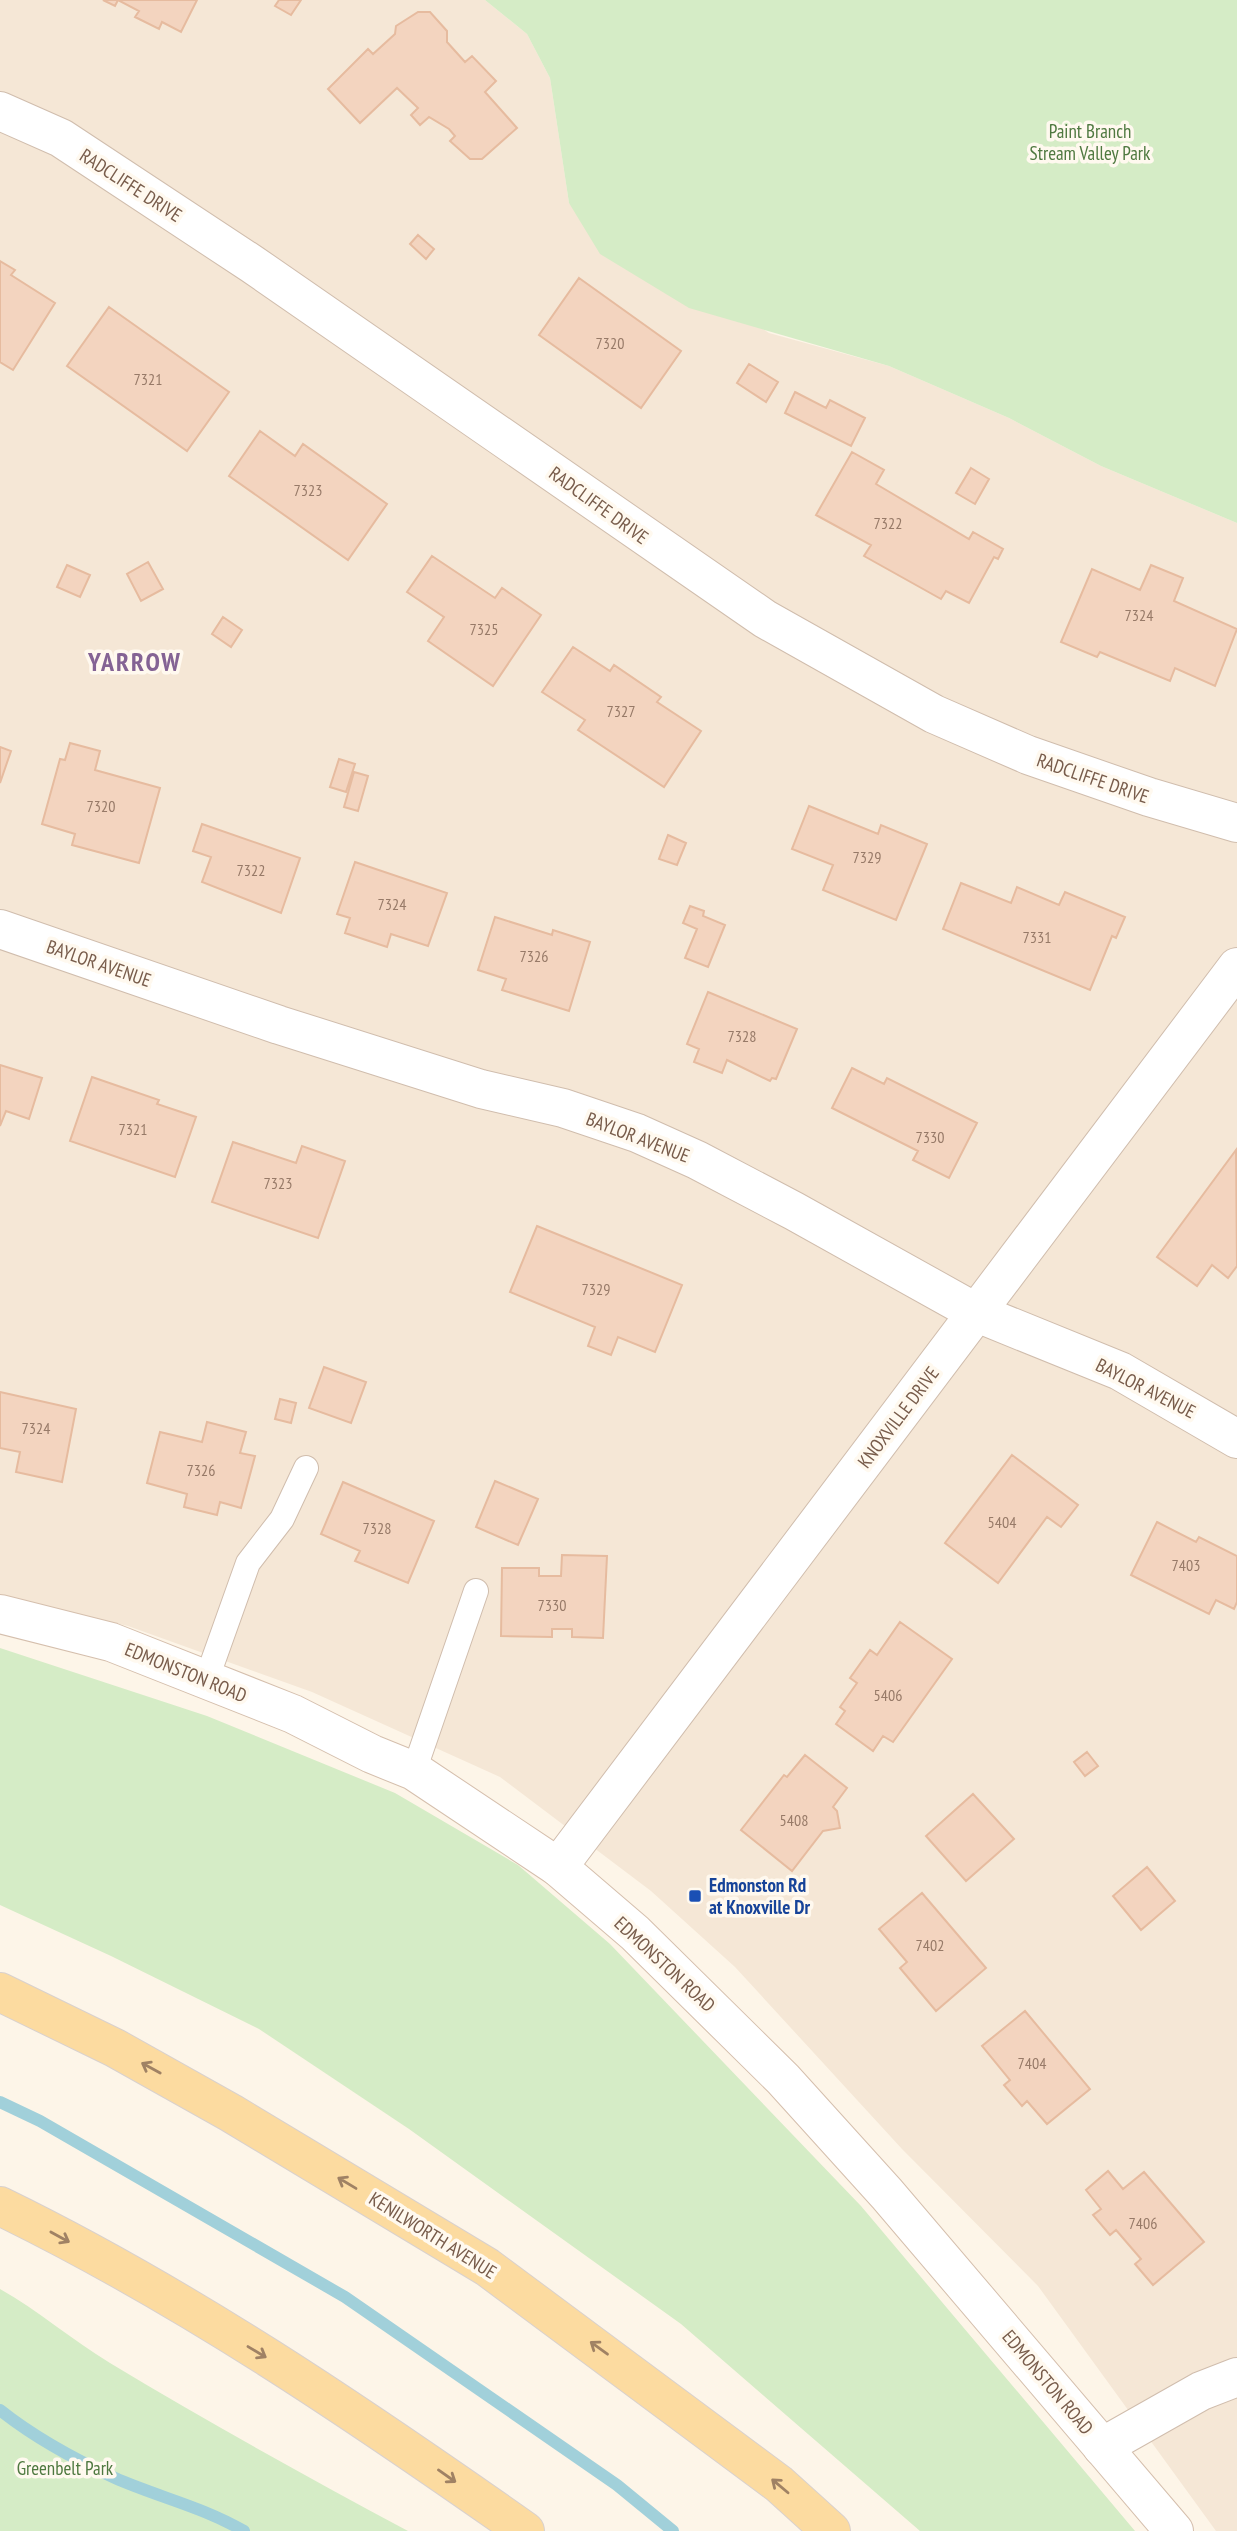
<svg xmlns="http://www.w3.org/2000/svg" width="1237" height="2531" viewBox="0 0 1237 2531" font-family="'PT Sans Narrow',sans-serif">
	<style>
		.residential { fill: #f5e7d6 }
		.green { fill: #d5ecc6 }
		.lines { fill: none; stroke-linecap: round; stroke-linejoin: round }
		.stream { stroke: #a1d0da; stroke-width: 12 }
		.building { fill: #f3d4bf; stroke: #e6bb9f; stroke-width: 2 }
		.lane-casing { stroke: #d0bdad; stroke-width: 26 }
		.street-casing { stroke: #d0bdad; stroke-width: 40 }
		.secondary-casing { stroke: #d5bfad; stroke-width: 40 }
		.primary-casing { stroke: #d9d1cd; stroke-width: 40 }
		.lane { stroke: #fff; stroke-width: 24 }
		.street { stroke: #fff; stroke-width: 38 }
		.secondary { stroke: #fff; stroke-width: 38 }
		.primary { stroke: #fcdba0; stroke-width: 38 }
		.oneway { stroke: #a08264 }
		.transit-dot { fill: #1a4fb4; stroke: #fff9ef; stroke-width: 2.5 }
		.labels { text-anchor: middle; stroke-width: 7; stroke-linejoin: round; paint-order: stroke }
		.number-label { font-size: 16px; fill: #977a68 }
		.park-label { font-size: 19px; fill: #4f7940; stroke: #fff9ef }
		.street-label { font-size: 19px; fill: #785c4b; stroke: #fff9ef }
		.transit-label { font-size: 19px; font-weight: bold; fill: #164399; stroke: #fff9ef; text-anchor: start }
		.district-label { font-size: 26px; font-weight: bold; letter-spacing: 2px; fill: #846394; stroke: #fff9ef }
	</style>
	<rect width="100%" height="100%" fill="#fdf5e8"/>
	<path class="residential" d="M 0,0 L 485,0 L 527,34 L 550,78 L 569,203 L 769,333 L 889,366 L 1009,418 L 1101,466 L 1237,523 L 1237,2531 L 1216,2531 L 1038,2286 L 902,2149 L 735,1967 L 651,1891 L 500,1777 L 312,1692 L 128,1626 L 0,1595 Z"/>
	<path class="green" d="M 485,0 L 1237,0 L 1237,523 L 1101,466 L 1009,418 L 889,366 L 689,308 L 600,254 L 569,203 L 550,78 L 527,34 Z
		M 0,1648 L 207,1716 L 395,1793 L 518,1865 L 610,1944 L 861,2206 L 1135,2531 L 920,2531 L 681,2324 L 409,2129 L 259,2029 L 111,1956 L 0,1905 Z
		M 0,2289 C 39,2311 72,2340 110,2363 C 208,2422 307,2477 408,2531 L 0,2531 Z"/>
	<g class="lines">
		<path class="stream" d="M 0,2102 L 40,2121 L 345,2297 L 617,2485 L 673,2531
			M 0,2410 C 35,2438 74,2459 115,2478 C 158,2497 203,2507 244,2531"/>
	</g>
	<path class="building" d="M 103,0 L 197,0 L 181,32 L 162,22 L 159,29 L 135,17 L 139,11 L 118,0 L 115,6 Z
		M 279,0 L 301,0 L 291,15 L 275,6 Z
		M 418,12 L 430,12 L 447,31 L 447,42 L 465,62 L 472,56 L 496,81 L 485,92 L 517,128 L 482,159 L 470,159 L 450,141 L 455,136 L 449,129 L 429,117 L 420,125 L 411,115 L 418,108 L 397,88 L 360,123 L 328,89 L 368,49 L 373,54 L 395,34 L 396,26 Z
		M 418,235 L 434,249 L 426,259 L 410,244 Z
		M 0,261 L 15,270 L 11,275 L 55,303 L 13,370 L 0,362 Z
		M 579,278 L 681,351 L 641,408 L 539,335 Z
		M 109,307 L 229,392 L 187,451 L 67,366 Z
		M 749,364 L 778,382 L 766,402 L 737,383 Z
		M 795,392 L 826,408 L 830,400 L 865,418 L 851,446 L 785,413 Z
		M 260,431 L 295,456 L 303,444 L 387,504 L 348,560 L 229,476 Z
		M 852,452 L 884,470 L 876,484 L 969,539 L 973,532 L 1003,549 L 998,559 L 994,557 L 969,603 L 946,591 L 941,599 L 864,556 L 871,545 L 816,515 Z
		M 971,468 L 989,479 L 975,504 L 956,493 Z
		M 432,556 L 495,598 L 502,588 L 541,615 L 493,686 L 428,641 L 444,617 L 407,592 Z
		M 148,562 L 163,589 L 141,601 L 127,574 Z
		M 67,565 L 90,575 L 80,597 L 57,587 Z
		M 1151,565 L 1183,578 L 1174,601 L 1237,629 L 1215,686 L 1175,668 L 1170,681 L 1100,652 L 1097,657 L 1061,642 L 1092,569 L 1140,590 Z
		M 223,617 L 242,630 L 231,647 L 212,634 Z
		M 573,647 L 610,671 L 614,665 L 661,697 L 657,702 L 701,731 L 664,787 L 578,730 L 585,720 L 542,692 Z
		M 70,743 L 100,751 L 95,770 L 160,788 L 139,863 L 72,845 L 75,834 L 42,824 L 60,759 L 65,760 Z
		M 0,747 L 11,751 L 0,783 Z
		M 339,759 L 355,764 L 346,792 L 330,787 Z
		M 354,772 L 368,776 L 358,811 L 344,807 Z
		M 809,806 L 878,834 L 881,825 L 927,844 L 896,920 L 823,890 L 833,865 L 792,849 Z
		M 202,824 L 300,858 L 281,913 L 202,882 L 211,857 L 193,851 Z
		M 668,835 L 686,843 L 677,865 L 659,859 Z
		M 355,862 L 447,893 L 428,946 L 391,934 L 387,947 L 345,933 L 350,918 L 337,914 Z
		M 961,883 L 1011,903 L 1017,887 L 1059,905 L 1065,892 L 1125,917 L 1116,938 L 1112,936 L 1090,990 L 943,929 Z
		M 690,906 L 704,911 L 703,916 L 725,925 L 708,967 L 685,958 L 697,929 L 683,923 Z
		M 495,917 L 552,935 L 553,930 L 590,942 L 569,1011 L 502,990 L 506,979 L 478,970 Z
		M 708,992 L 797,1029 L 776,1079 L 772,1078 L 770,1081 L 727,1060 L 722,1073 L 694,1062 L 699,1049 L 687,1044 Z
		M 0,1065 L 42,1078 L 29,1119 L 6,1111 L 0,1126 Z
		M 852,1068 L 884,1084 L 887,1078 L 977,1123 L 949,1178 L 913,1160 L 918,1151 L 832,1108 Z
		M 92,1077 L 159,1100 L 157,1104 L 196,1117 L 175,1177 L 70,1141 Z
		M 233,1142 L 296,1163 L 302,1146 L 345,1161 L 318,1238 L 212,1202 Z
		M 1236,1150 L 1237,1266 L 1228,1278 L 1212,1265 L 1197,1286 L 1157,1257 Z
		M 537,1226 L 682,1285 L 655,1352 L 618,1337 L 611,1355 L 588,1346 L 595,1327 L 510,1292 Z
		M 324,1367 L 366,1382 L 351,1423 L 309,1408 Z
		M 0,1392 L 76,1409 L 62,1482 L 16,1472 L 20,1452 L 0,1448 Z
		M 280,1399 L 296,1403 L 291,1423 L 275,1419 Z
		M 207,1422 L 246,1432 L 240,1453 L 255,1456 L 241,1508 L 220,1502 L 217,1515 L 184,1507 L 187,1494 L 147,1483 L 160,1432 L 202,1442 Z
		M 1012,1455 L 1078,1505 L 1061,1527 L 1047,1517 L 998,1583 L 945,1543 Z
		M 495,1481 L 538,1499 L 518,1545 L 476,1527 Z
		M 343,1482 L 434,1521 L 408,1583 L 355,1561 L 360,1551 L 321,1534 Z
		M 1157,1522 L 1196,1542 L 1199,1537 L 1237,1556 L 1237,1602 L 1234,1609 L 1216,1600 L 1209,1614 L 1131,1575 Z
		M 562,1555 L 607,1556 L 603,1638 L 572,1637 L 572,1629 L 552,1629 L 552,1637 L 501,1636 L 502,1568 L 539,1568 L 539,1576 L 561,1576 Z
		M 900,1622 L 952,1659 L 893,1742 L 883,1736 L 873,1751 L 836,1724 L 845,1711 L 840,1707 L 857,1683 L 850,1678 L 870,1650 L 877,1655 Z
		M 1087,1752 L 1098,1766 L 1085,1776 L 1074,1762 Z
		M 805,1755 L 847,1788 L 833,1807 L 837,1811 L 840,1828 L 823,1831 L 792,1871 L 741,1830 L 784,1775 L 787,1777 Z
		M 973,1794 L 1014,1839 L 966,1881 L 926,1836 Z
		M 1147,1867 L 1175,1901 L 1141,1930 L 1113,1896 Z
		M 922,1893 L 986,1968 L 936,2011 L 900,1968 L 907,1962 L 879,1929 Z
		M 1025,2011 L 1090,2089 L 1047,2124 L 1027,2101 L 1022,2106 L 1004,2085 L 1010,2080 L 982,2046 Z
		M 1108,2171 L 1123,2189 L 1144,2172 L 1204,2242 L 1153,2285 L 1135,2264 L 1141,2259 L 1116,2230 L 1110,2235 L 1093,2215 L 1101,2209 L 1086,2190 Z"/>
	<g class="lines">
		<g class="lane-casing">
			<path id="lane" d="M 207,1678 L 248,1563 L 282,1519 L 306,1468
				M 414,1771 L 476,1591"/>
		</g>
		<g class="street-casing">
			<path id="street" d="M 0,111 L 61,138 L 252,264 L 765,619 L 934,714 L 1028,755 L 1149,797 L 1237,823
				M 0,929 L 279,1025 L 481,1089 L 563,1108 L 637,1133 L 697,1160 L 794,1211 L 977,1313 L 1120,1371 L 1237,1439
				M 558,1867 L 1237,967
				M 1102,2447 L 1201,2391 L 1237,2377"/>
		</g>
		<g class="secondary-casing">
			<path id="secondary" d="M 0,1614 L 111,1642 L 293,1714 L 372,1754 L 414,1771 L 558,1867 L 635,1933 L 783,2079 L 887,2194 L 1174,2531"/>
		</g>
		<g class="primary-casing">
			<path id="primary" d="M 0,1992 L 115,2048 L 231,2113 L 487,2267 L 779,2484 L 831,2531
				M 0,2206 C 185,2296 357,2413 525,2531"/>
		</g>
		<use href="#lane" class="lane"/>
		<use href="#street" class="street"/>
		<use href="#secondary" class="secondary"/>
		<use href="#primary" class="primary"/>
	</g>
	<defs><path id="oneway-shaft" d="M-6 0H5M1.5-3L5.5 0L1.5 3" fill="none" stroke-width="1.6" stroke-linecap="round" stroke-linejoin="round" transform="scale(1.75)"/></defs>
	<g class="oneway">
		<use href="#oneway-shaft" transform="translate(151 2068) rotate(-151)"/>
		<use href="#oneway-shaft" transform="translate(347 2183) rotate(-149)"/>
		<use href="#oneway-shaft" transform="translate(60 2237) rotate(29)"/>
		<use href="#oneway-shaft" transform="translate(599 2348) rotate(-144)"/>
		<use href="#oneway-shaft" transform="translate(257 2352) rotate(31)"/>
		<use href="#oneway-shaft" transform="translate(447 2476) rotate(35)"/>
		<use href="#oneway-shaft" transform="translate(780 2486) rotate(-140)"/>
	</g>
	<rect class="transit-dot" x="688" y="1889" width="14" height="14" rx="3.5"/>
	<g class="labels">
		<g class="number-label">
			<text x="610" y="349">7320</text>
			<text x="148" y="385">7321</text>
			<text x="308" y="496">7323</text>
			<text x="888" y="529">7322</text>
			<text x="1139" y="621">7324</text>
			<text x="484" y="635">7325</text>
			<text x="621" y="717">7327</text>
			<text x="101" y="812">7320</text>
			<text x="867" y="863">7329</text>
			<text x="251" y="876">7322</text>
			<text x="392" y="910">7324</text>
			<text x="1037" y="943">7331</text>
			<text x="534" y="962">7326</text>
			<text x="742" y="1042">7328</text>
			<text x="133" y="1135">7321</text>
			<text x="930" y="1143">7330</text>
			<text x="278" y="1189">7323</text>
			<text x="596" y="1295">7329</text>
			<text x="36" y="1434">7324</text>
			<text x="201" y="1476">7326</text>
			<text x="1002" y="1528">5404</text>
			<text x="377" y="1534">7328</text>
			<text x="1186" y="1571">7403</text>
			<text x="552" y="1611">7330</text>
			<text x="888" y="1701">5406</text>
			<text x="794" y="1826">5408</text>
			<text x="930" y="1951">7402</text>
			<text x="1032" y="2069">7404</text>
			<text x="1143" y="2229">7406</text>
		</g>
		<g class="park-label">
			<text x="1090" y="138">Paint Branch<tspan x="1090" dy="22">Stream Valley Park</tspan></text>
			<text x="65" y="2475">Greenbelt Park</text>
		</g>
		<g class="street-label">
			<text transform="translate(131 185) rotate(33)" y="7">RADCLIFFE DRIVE</text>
			<text transform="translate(599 505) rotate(36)" y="7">RADCLIFFE DRIVE</text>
			<text transform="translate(1093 778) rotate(19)" y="7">RADCLIFFE DRIVE</text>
			<text transform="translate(99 963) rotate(19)" y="7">BAYLOR AVENUE</text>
			<text transform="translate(638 1137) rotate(21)" y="7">BAYLOR AVENUE</text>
			<text transform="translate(1146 1388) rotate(27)" y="7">BAYLOR AVENUE</text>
			<text transform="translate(898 1417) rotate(-53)" y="7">KNOXVILLE DRIVE</text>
			<text transform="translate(186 1672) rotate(22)" y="7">EDMONSTON ROAD</text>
			<text transform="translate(665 1964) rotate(43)" y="7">EDMONSTON ROAD</text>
			<text transform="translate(433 2235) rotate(32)" y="7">KENILWORTH AVENUE</text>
			<text transform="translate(1048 2382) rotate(50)" y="7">EDMONSTON ROAD</text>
		</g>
		<g class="transit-label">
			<text x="709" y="1892">Edmonston Rd<tspan x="709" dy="22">at Knoxville Dr</tspan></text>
		</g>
		<g class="district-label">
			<text x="135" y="671">YARROW</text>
		</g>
	</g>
</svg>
